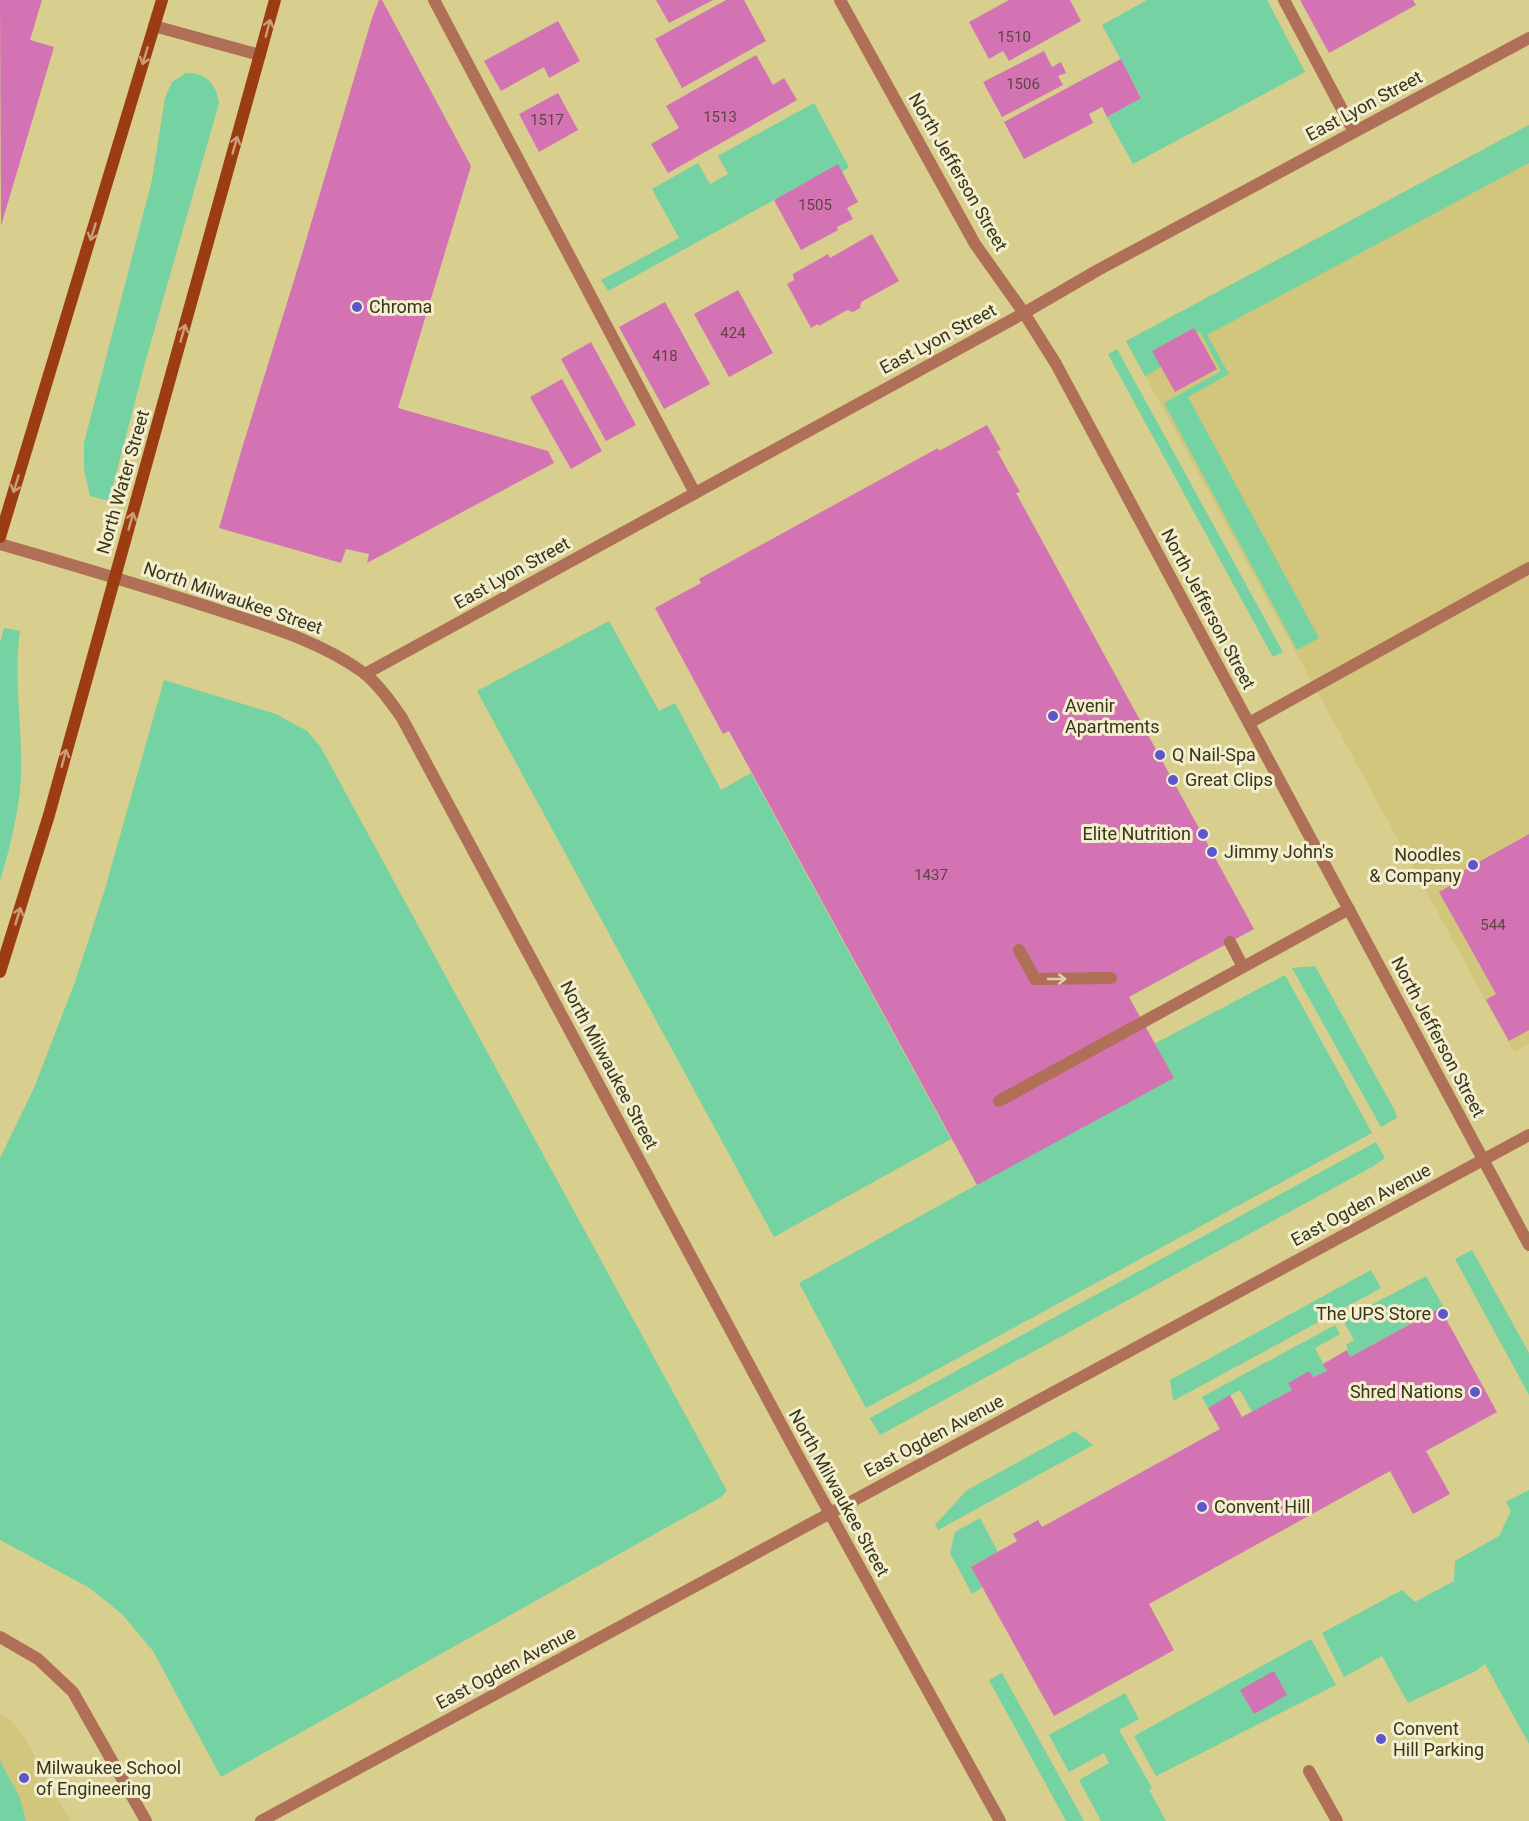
<svg xmlns="http://www.w3.org/2000/svg" width="1529" height="1821" viewBox="0 0 1529 1821" font-family="Roboto,sans-serif">
	<style>
		.built { fill: #d2c67d }
		.green { fill: #74d2a3 }
		.building { fill: #d373b4 }
		.lines { fill: none; stroke-linecap: round; stroke-linejoin: round }
		.service { stroke: #b06f57; stroke-width: 12 }
		.minor { stroke: #b06f57; stroke-width: 12 }
		.tertiary { stroke: #b06f57; stroke-width: 12 }
		.secondary { stroke: #9c3c12; stroke-width: 12 }
		.oneway { stroke: #cb9e79 }
		.oneway2 { stroke: #e2ceb0 }
		.poi-dot { fill: #5d57cf; stroke: #f2eece; stroke-width: 2 }
		.labels { text-anchor: middle; stroke-width: 6; stroke-linejoin: round; paint-order: stroke }
		.number-label { font-size: 15px; fill: #604440 }
		.street-label { font-size: 18px; fill: #39351a; stroke: #f2eece }
		.poi-label { font-size: 18px; fill: #39351a; stroke: #f2eece; text-anchor: start }
	</style>
	<rect width="100%" height="100%" fill="#d8ce8d"/>
	<path class="built" d="M 1529,125 L 1529,1044 L 1514,1052 L 1126,341 Z
		M 0,1714 L 12,1722 L 24,1736 L 70,1821 L 0,1821 Z"/>
	<path class="green" d="M 1147,0 L 1267,0 L 1305,72 L 1133,164 L 1107,117 L 1141,97 L 1102,25 Z
		M 186,73 C 205,72 217,84 219,103 L 145,363 L 109,501 L 90,496 L 84,469 L 84,443 L 152,180 L 165,98 L 172,82 Z
		M 814,103 L 849,167 L 842,172 L 838,165 L 608,291 L 601,280 L 679,238 L 652,189 L 698,163 L 710,184 L 728,174 L 718,156 Z
		M 1529,125 L 1529,163 L 1207,335 L 1229,374 L 1188,397 L 1319,638 L 1297,650 L 1164,403 L 1221,371 L 1200,332 L 1197,333 L 1194,328 L 1153,351 L 1161,367 L 1145,376 L 1126,341 Z
		M 1117,349 L 1283,652 L 1273,657 L 1110,358 L 1108,354 Z
		M 609,621 L 659,711 L 675,703 L 721,790 L 751,773 L 951,1139 L 774,1237 L 477,691 Z
		M 4,628 L 20,631 C 13,679 23,729 21,777 C 19,812 10,848 0,881 L 0,643 Z
		M 164,680 L 276,714 L 307,731 L 320,746 L 727,1491 L 721,1497 L 221,1777 L 153,1651 L 122,1614 L 88,1587 L 0,1540 L 0,1158 L 34,1088 L 75,982 L 105,889 Z
		M 1315,966 L 1395,1111 L 1397,1118 L 1381,1127 L 1292,968 Z
		M 1285,975 L 1372,1133 L 866,1408 L 799,1283 L 1116,1108 L 1154,1044 Z
		M 1376,1142 L 1385,1158 L 1372,1167 L 880,1435 L 870,1418 Z
		M 1472,1250 L 1529,1353 L 1529,1395 L 1455,1259 Z
		M 1371,1270 L 1381,1288 L 1173,1401 L 1170,1380 Z
		M 1426,1276 L 1443,1306 L 1350,1357 L 1346,1345 L 1354,1340 L 1343,1320 Z
		M 1335,1325 L 1340,1334 L 1315,1348 L 1327,1371 L 1313,1377 L 1309,1371 L 1289,1383 L 1292,1390 L 1252,1412 L 1240,1390 L 1208,1408 L 1202,1397 Z
		M 1075,1431 L 1093,1445 L 938,1530 L 935,1525 L 967,1490 Z
		M 1529,1490 L 1529,1744 L 1485,1664 L 1476,1671 L 1408,1703 L 1382,1656 L 1344,1677 L 1322,1633 L 1402,1590 L 1415,1602 L 1454,1581 L 1455,1561 L 1499,1536 L 1511,1511 L 1506,1502 Z
		M 980,1518 L 998,1552 L 972,1566 L 982,1588 L 972,1594 L 950,1553 L 955,1532 Z
		M 1311,1639 L 1336,1685 L 1156,1776 L 1134,1736 Z
		M 1002,1673 L 1084,1821 L 1066,1821 L 989,1680 Z
		M 1125,1693 L 1139,1719 L 1119,1730 L 1152,1788 L 1149,1790 L 1166,1821 L 1101,1821 L 1079,1780 L 1109,1763 L 1104,1753 L 1069,1772 L 1049,1735 Z
		M 0,1761 L 20,1798 L 26,1821 L 0,1821 Z"/>
	<path class="building" d="M 0,0 L 42,0 L 30,40 L 54,47 L 1,226 Z
		M 379,0 L 382,0 L 471,166 L 398,408 L 548,451 L 554,463 L 367,563 L 369,554 L 346,549 L 341,563 L 219,528 L 243,445 L 299,264 L 372,18 Z
		M 656,0 L 713,0 L 669,23 Z
		M 726,0 L 744,0 L 766,41 L 682,88 L 655,39 Z
		M 1009,0 L 1070,0 L 1081,21 L 1009,61 L 1003,51 L 989,59 L 969,22 Z
		M 1300,0 L 1413,0 L 1416,5 L 1329,53 Z
		M 558,21 L 580,61 L 549,78 L 544,67 L 501,91 L 484,61 Z
		M 1044,51 L 1052,67 L 1061,62 L 1066,73 L 1058,76 L 1063,85 L 1002,117 L 983,82 Z
		M 756,55 L 773,85 L 784,78 L 797,100 L 668,173 L 651,144 L 679,128 L 666,106 Z
		M 1121,59 L 1141,98 L 1107,117 L 1102,107 L 1089,114 L 1093,123 L 1024,159 L 1004,122 Z
		M 558,93 L 578,130 L 539,152 L 519,114 Z
		M 838,164 L 858,202 L 847,208 L 853,219 L 837,227 L 838,230 L 801,250 L 774,200 Z
		M 872,234 L 899,281 L 861,302 L 860,308 L 853,312 L 847,310 L 819,326 L 818,324 L 811,328 L 787,284 L 794,280 L 793,274 L 828,254 L 830,258 Z
		M 738,290 L 773,353 L 729,377 L 694,314 Z
		M 665,302 L 710,384 L 664,409 L 619,327 Z
		M 1194,328 L 1217,369 L 1175,392 L 1152,351 Z
		M 591,342 L 636,425 L 606,441 L 561,359 Z
		M 562,379 L 602,451 L 571,469 L 530,397 Z
		M 987,425 L 1001,450 L 997,451 L 1020,492 L 1016,493 L 1254,929 L 1129,997 L 1174,1078 L 977,1185 L 729,731 L 723,734 L 655,608 L 701,583 L 699,579 L 739,557 L 938,448 L 939,451 Z
		M 1529,834 L 1529,1030 L 1509,1041 L 1486,1000 L 1496,994 L 1439,892 L 1453,884 L 1450,878 Z
		M 1440,1308 L 1497,1412 L 1426,1451 L 1450,1494 L 1413,1514 L 1390,1471 L 1149,1604 L 1174,1650 L 1054,1716 L 971,1567 L 1017,1541 L 1013,1534 L 1038,1520 L 1042,1527 L 1220,1429 L 1208,1408 L 1230,1395 L 1242,1417 L 1292,1390 L 1288,1383 L 1309,1371 L 1313,1377 L 1327,1371 L 1323,1364 L 1347,1350 L 1350,1357 Z
		M 1274,1671 L 1287,1695 L 1254,1714 L 1240,1690 Z"/>
	<g class="lines">
		<path class="service" d="M 434,0 L 695,493
			M 1284,0 L 1354,132
			M 154,26 L 260,55
			M 1249,723 L 1529,568
			M 1230,942 L 1243,967
			M 1019,950 L 1035,979 L 1111,978
			M 999,1101 L 1349,909
			M 1309,1771 L 1337,1821"/>
		<path class="minor" d="M 840,0 L 975,244 L 1024,313 L 1056,364 L 1529,1245
			M 365,674 L 1024,313 L 1098,270 L 1529,38"/>
		<path class="tertiary" d="M 0,544 C 70,564 140,585 209,607 C 263,625 317,639 364,673 C 379,685 391,702 402,718 L 796,1452 L 1000,1821
			M 0,1637 L 38,1659 L 73,1692 L 146,1821
			M 261,1821 L 1529,1135"/>
		<path class="secondary" d="M 0,537 L 162,0
			M 0,972 L 49,815 L 275,0"/>
	</g>
	<defs><path id="oneway-shaft" d="M-6 0H5M1.5-3L5.5 0L1.5 3" fill="none" stroke-width="1.6" stroke-linecap="round" stroke-linejoin="round" transform="scale(1.5)"/></defs>
	<g class="oneway">
		<use href="#oneway-shaft" transform="translate(268 28) rotate(-75)"/>
		<use href="#oneway-shaft" transform="translate(145 56) rotate(107)"/>
		<use href="#oneway-shaft" transform="translate(235 145) rotate(-74)"/>
		<use href="#oneway-shaft" transform="translate(93 232) rotate(107)"/>
		<use href="#oneway-shaft" transform="translate(183 333) rotate(-74)"/>
		<use href="#oneway-shaft" transform="translate(16 484) rotate(107)"/>
		<use href="#oneway-shaft" transform="translate(131 521) rotate(-74)"/>
		<use href="#oneway-shaft" transform="translate(64 758) rotate(-75)"/>
		<use href="#oneway-shaft" transform="translate(18 916) rotate(-73)"/>
	</g>
	<use class="oneway2" href="#oneway-shaft" transform="translate(1057 979)"/>
	<g class="poi-dot">
		<circle cx="357" cy="307" r="6"/>
		<circle cx="1053" cy="716" r="6"/>
		<circle cx="1160" cy="755" r="6"/>
		<circle cx="1173" cy="780" r="6"/>
		<circle cx="1203" cy="834" r="6"/>
		<circle cx="1212" cy="852" r="6"/>
		<circle cx="1473" cy="865" r="6"/>
		<circle cx="1443" cy="1314" r="6"/>
		<circle cx="1475" cy="1392" r="6"/>
		<circle cx="1202" cy="1507" r="6"/>
		<circle cx="1381" cy="1739" r="6"/>
		<circle cx="24" cy="1778" r="6"/>
	</g>
	<g class="labels">
		<g class="number-label">
			<text x="1014" y="42">1510</text>
			<text x="1023" y="89">1506</text>
			<text x="720" y="122">1513</text>
			<text x="547" y="125">1517</text>
			<text x="815" y="210">1505</text>
			<text x="733" y="338">424</text>
			<text x="665" y="361">418</text>
			<text x="931" y="880">1437</text>
			<text x="1493" y="930">544</text>
		</g>
		<g class="street-label">
			<text transform="translate(1364 106) rotate(-28)" y="6">East Lyon Street</text>
			<text transform="translate(958 172) rotate(60)" y="6">North Jefferson Street</text>
			<text transform="translate(938 339) rotate(-28)" y="6">East Lyon Street</text>
			<text transform="translate(123 482) rotate(-74)" y="6">North Water Street</text>
			<text transform="translate(512 573) rotate(-29)" y="6">East Lyon Street</text>
			<text transform="translate(233 598) rotate(19)" y="6">North Milwaukee Street</text>
			<text transform="translate(1208 609) rotate(62)" y="6">North Jefferson Street</text>
			<text transform="translate(1438 1037) rotate(62)" y="6">North Jefferson Street</text>
			<text transform="translate(609 1065) rotate(62)" y="6">North Milwaukee Street</text>
			<text transform="translate(1361 1205) rotate(-28)" y="6">East Ogden Avenue</text>
			<text transform="translate(934 1436) rotate(-28)" y="6">East Ogden Avenue</text>
			<text transform="translate(839 1493) rotate(61)" y="6">North Milwaukee Street</text>
			<text transform="translate(506 1668) rotate(-28)" y="6">East Ogden Avenue</text>
		</g>
		<g class="poi-label">
			<text x="369" y="313">Chroma</text>
			<text x="1065" y="712">Avenir<tspan x="1065" dy="21">Apartments</tspan></text>
			<text x="1172" y="761">Q Nail-Spa</text>
			<text x="1185" y="786">Great Clips</text>
			<text x="1191" y="840" text-anchor="end">Elite Nutrition</text>
			<text x="1224" y="858">Jimmy John's</text>
			<text x="1461" y="861" text-anchor="end">Noodles<tspan x="1461" dy="21">&amp; Company</tspan></text>
			<text x="1431" y="1320" text-anchor="end">The UPS Store</text>
			<text x="1463" y="1398" text-anchor="end">Shred Nations</text>
			<text x="1214" y="1513">Convent Hill</text>
			<text x="1393" y="1735">Convent<tspan x="1393" dy="21">Hill Parking</tspan></text>
			<text x="36" y="1774">Milwaukee School<tspan x="36" dy="21">of Engineering</tspan></text>
		</g>
	</g>
</svg>
